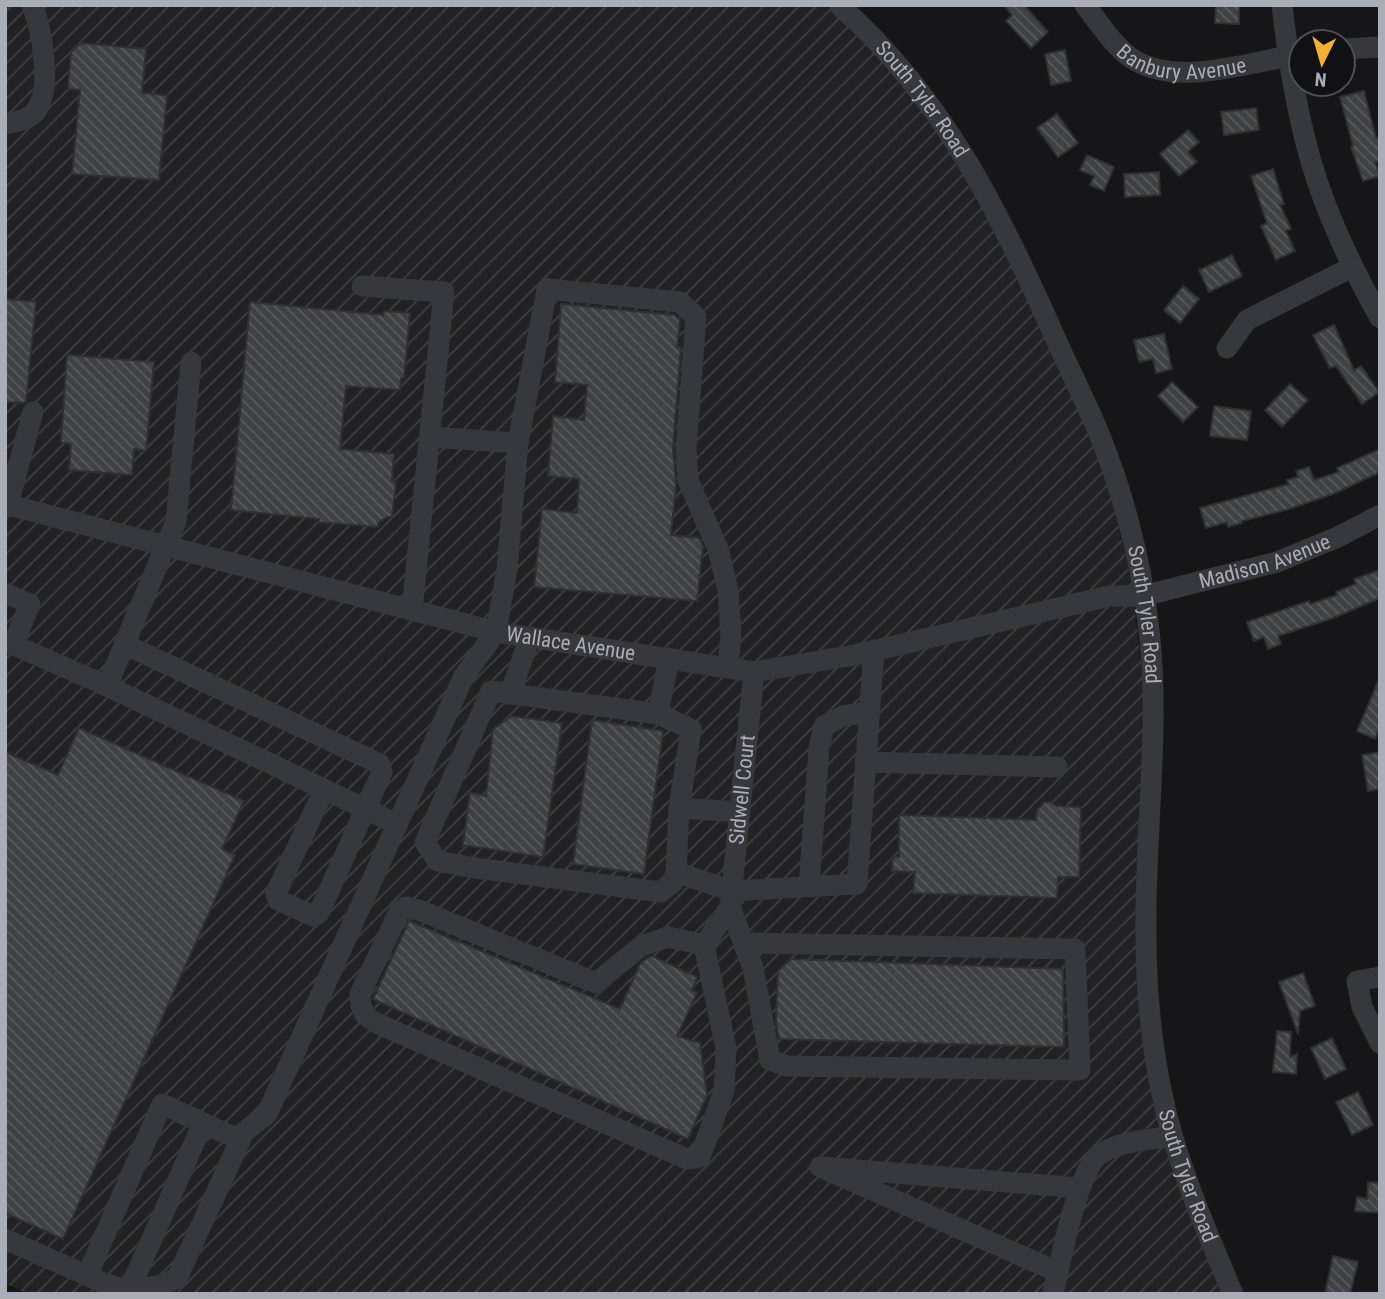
<svg xmlns="http://www.w3.org/2000/svg" width="1385" height="1299" viewBox="0 0 1385 1299" font-family="'Roboto Condensed',sans-serif">
	<style>
		.industrial { fill: url(#industrial-furrows) }
		.building { fill: url(#building-back-hatch); stroke: #303034; stroke-width: 2 }
		.lines { fill: none; stroke-linecap: round; stroke-linejoin: round }
		.minor { stroke: #37383d; stroke-width: 21 }
		.labels { text-anchor: middle; stroke-width: 5; stroke-linejoin: round; paint-order: stroke }
		.street-label { font-size: 21px; fill: #a8adb8; stroke: #111113 }
	</style>
	<defs>
		<pattern id="industrial-furrows" width="10" height="10" patternUnits="userSpaceOnUse" patternTransform="scale(1.75)"><rect width="10" height="10" fill="#222225"/><path d="M-1 1l2-2M0 10L10 0M9 11l2-2" fill="none" stroke="#3f3f43"/></pattern>
		<pattern id="building-back-hatch" width="6" height="6" patternUnits="userSpaceOnUse" patternTransform="scale(1.75)"><rect width="6" height="6" fill="#404145"/><path d="M-1 5l2 2M0 0l6 6M5-1l2 2" fill="none" stroke="#595a5e"/></pattern>
	</defs>
	<rect width="100%" height="100%" fill="#161618"/>
	<path class="industrial" d="M 5,5 L 824,5 L 862,38 L 932,122 L 1001,237 L 1106,471 L 1132,584 L 1146,707 L 1141,997 L 1225,1294 L 28,1294 L 5,1283 Z"/>
	<path class="building" d="M 1004,5 L 1024,5 L 1048,32 L 1031,48 L 1006,21 L 1012,15 Z
		M 1216,5 L 1239,5 L 1239,24 L 1215,23 Z
		M 81,43 L 146,49 L 142,93 L 167,95 L 159,180 L 72,174 L 80,90 L 68,89 L 71,52 Z
		M 1065,50 L 1071,81 L 1051,85 L 1045,54 Z
		M 1364,91 L 1376,138 L 1380,137 L 1380,161 L 1375,162 L 1380,176 L 1363,181 L 1351,147 L 1353,146 L 1340,97 Z
		M 1256,108 L 1259,130 L 1224,135 L 1221,112 Z
		M 1057,114 L 1078,143 L 1058,157 L 1037,128 Z
		M 1188,130 L 1199,142 L 1188,152 L 1197,162 L 1179,176 L 1160,154 Z
		M 1087,155 L 1114,167 L 1104,191 L 1090,185 L 1094,176 L 1080,170 Z
		M 1273,169 L 1284,204 L 1280,205 L 1291,229 L 1286,231 L 1295,251 L 1276,260 L 1261,226 L 1267,223 L 1251,176 Z
		M 1159,172 L 1160,195 L 1125,197 L 1124,174 Z
		M 1232,255 L 1242,276 L 1209,292 L 1199,270 Z
		M 1183,286 L 1199,299 L 1180,323 L 1164,310 Z
		M 5,299 L 36,302 L 26,401 L 23,403 L 5,402 Z
		M 250,302 L 383,315 L 384,311 L 410,313 L 404,378 L 401,378 L 400,390 L 346,386 L 340,449 L 394,454 L 392,481 L 396,482 L 392,517 L 387,517 L 378,523 L 378,527 L 318,522 L 319,519 L 231,510 Z
		M 561,304 L 674,315 L 680,320 L 677,347 L 681,347 L 673,448 L 676,485 L 671,535 L 699,538 L 703,546 L 697,601 L 534,587 L 542,509 L 577,513 L 579,479 L 548,476 L 553,416 L 584,420 L 587,385 L 555,382 Z
		M 1334,325 L 1354,370 L 1361,366 L 1379,392 L 1362,404 L 1336,366 L 1330,368 L 1313,335 Z
		M 1164,334 L 1172,369 L 1156,373 L 1153,359 L 1139,362 L 1134,340 Z
		M 67,355 L 154,362 L 146,451 L 134,449 L 132,475 L 69,470 L 71,444 L 61,442 Z
		M 1172,382 L 1198,407 L 1183,422 L 1158,396 Z
		M 1290,384 L 1308,400 L 1282,427 L 1265,410 Z
		M 1214,406 L 1251,411 L 1247,440 L 1210,436 Z
		M 1380,449 L 1380,472 L 1333,494 L 1286,510 L 1242,521 L 1242,523 L 1228,527 L 1227,522 L 1206,528 L 1200,508 L 1289,484 L 1287,480 L 1298,477 L 1296,471 L 1309,467 L 1314,480 L 1339,472 L 1337,468 Z
		M 1380,570 L 1380,598 L 1333,618 L 1278,636 L 1281,644 L 1268,649 L 1264,637 L 1254,641 L 1247,622 L 1309,601 L 1310,604 L 1338,595 L 1336,592 L 1356,584 L 1354,579 Z
		M 1380,677 L 1380,728 L 1375,739 L 1357,731 Z
		M 512,716 L 562,723 L 543,857 L 463,845 L 470,793 L 486,796 L 493,729 Z
		M 592,720 L 663,731 L 644,874 L 573,864 Z
		M 79,728 L 244,801 L 222,849 L 235,855 L 63,1239 L 5,1213 L 5,752 L 58,775 Z
		M 1380,752 L 1380,789 L 1368,791 L 1362,755 Z
		M 1044,802 L 1050,802 L 1057,806 L 1081,807 L 1079,877 L 1058,877 L 1057,898 L 913,893 L 915,872 L 892,871 L 893,857 L 899,857 L 899,815 L 1036,820 L 1037,810 Z
		M 409,921 L 620,1009 L 640,964 L 647,958 L 652,956 L 697,977 L 692,990 L 697,993 L 677,1036 L 700,1043 L 707,1095 L 688,1139 L 373,999 Z
		M 791,959 L 1063,969 L 1064,1047 L 779,1039 L 776,1022 L 778,971 Z
		M 1303,973 L 1315,1006 L 1300,1011 L 1298,1034 L 1279,982 Z
		M 1277,1031 L 1291,1032 L 1290,1057 L 1297,1054 L 1296,1074 L 1273,1072 Z
		M 1332,1038 L 1346,1069 L 1325,1079 L 1311,1048 Z
		M 1358,1092 L 1373,1125 L 1352,1135 L 1336,1102 Z
		M 1368,1182 L 1380,1183 L 1380,1213 L 1355,1211 L 1357,1197 L 1367,1199 Z
		M 1333,1256 L 1358,1262 L 1350,1294 L 1325,1294 Z"/>
	<g class="lines">
		<g class="minor">
			<path id="s1" d="M 839,5 C 944,98 998,210 1054,335 C 1069,369 1086,402 1100,436 C 1126,501 1143,570 1150,639 C 1159,731 1146,824 1146,917 C 1145,991 1152,1067 1173,1138 C 1189,1191 1211,1242 1233,1294"/>
			<path id="s2" d="M 1085,5 C 1100,24 1115,49 1136,61 C 1181,87 1252,61 1301,54"/>
			<path d="M 1282,5 C 1287,50 1294,95 1305,139 C 1320,202 1349,262 1380,318"/>
			<path d="M 1343,49 L 1380,47"/>
			<path d="M 5,124 C 16,122 28,120 35,112 C 53,91 42,28 32,5"/>
			<path d="M 362,286 L 444,292 L 412,611"/>
			<path d="M 1227,348 L 1247,320 L 1352,267"/>
			<path d="M 191,362 L 176,521 L 107,686 L 397,824"/>
			<path d="M 518,443 L 547,289 L 680,302 L 696,317 L 686,449 L 688,480 L 718,549 L 728,590 L 731,635 L 728,666"/>
			<path id="s3" d="M 5,504 L 496,632 L 754,672 L 855,655 L 1110,596 L 1143,596 L 1277,562 L 1338,537 L 1380,515"/>
			<path d="M 8,504 L 33,412"/>
			<path d="M 5,593 L 30,604 L 13,645"/>
			<path d="M 5,641 L 107,686"/>
			<path d="M 124,644 L 380,764 L 382,772 L 319,913 L 313,916 L 278,900 L 276,893 L 324,790"/>
			<path d="M 491,691 L 658,714 L 691,729 L 679,808 L 676,872 L 673,882 L 661,892 L 475,868 L 437,861 L 425,842 Z"/>
			<path d="M 510,694 L 530,637"/>
			<path d="M 658,714 L 669,658"/>
			<path d="M 865,762 L 1057,767"/>
			<path d="M 679,808 L 740,812"/>
			<path d="M 676,872 L 732,891 L 857,884 L 874,650"/>
			<path d="M 809,887 L 819,748 L 824,726 L 843,716 L 869,712"/>
			<path id="s4" d="M 744,943 L 1075,949 L 1080,1070 L 787,1066 L 770,1060 L 753,968 L 730,907 L 754,672"/>
			<path d="M 704,945 L 668,937 L 641,946 L 596,983 L 419,910 L 406,907 L 399,912 L 360,994 C 360,1014 366,1018 383,1026 L 687,1159 L 700,1157 L 724,1091 L 726,1048 L 704,945 L 730,907"/>
			<path d="M 1380,977 L 1357,981 L 1362,1007 L 1380,1043"/>
			<path d="M 5,1239 L 104,1283 L 129,1291 L 162,1285 L 177,1278 L 244,1132 L 267,1114 L 464,676 L 496,632 L 507,569 L 518,443 L 430,437"/>
			<path d="M 1058,1272 L 820,1167 L 1080,1188"/>
			<path d="M 87,1276 L 162,1104 L 240,1140"/>
			<path d="M 129,1291 L 203,1123"/>
			<path d="M 1053,1294 C 1060,1264 1077,1172 1099,1155 C 1118,1141 1149,1140 1172,1136"/>
		</g>
	</g>
	<g class="labels">
		<g class="street-label">
			<text dy="7" stroke="none"><textPath href="#s2" startOffset="122">Banbury Avenue</textPath></text>
			<text dy="7" stroke="none"><textPath href="#s1" startOffset="126">South Tyler Road</textPath></text>
			<text dy="7" stroke="none"><textPath href="#s3" startOffset="1292">Madison Avenue</textPath></text>
			<text dy="7" stroke="none"><textPath href="#s1" startOffset="693">South Tyler Road</textPath></text>
			<text dy="7" stroke="none"><textPath href="#s3" startOffset="583">Wallace Avenue</textPath></text>
			<text dy="7" stroke="none"><textPath href="#s4" startOffset="1040">Sidwell Court</textPath></text>
			<text dy="7" stroke="none"><textPath href="#s1" startOffset="1260">South Tyler Road</textPath></text>
		</g>
	</g>
	<rect width="1385" height="1299" fill="none" stroke="#a8adb8" stroke-width="14"/>
	<g transform="translate(1322 63) rotate(185)"><circle r="33" fill="#111113" stroke="#4d4f55" stroke-width="2"/>
	<path d="M0-5L12 26L0 18L-12 26Z" fill="#f2b134"/>
	<text y="-10" font-size="19" font-weight="bold" text-anchor="middle" fill="#a8adb8">N</text>
	</g>
</svg>
